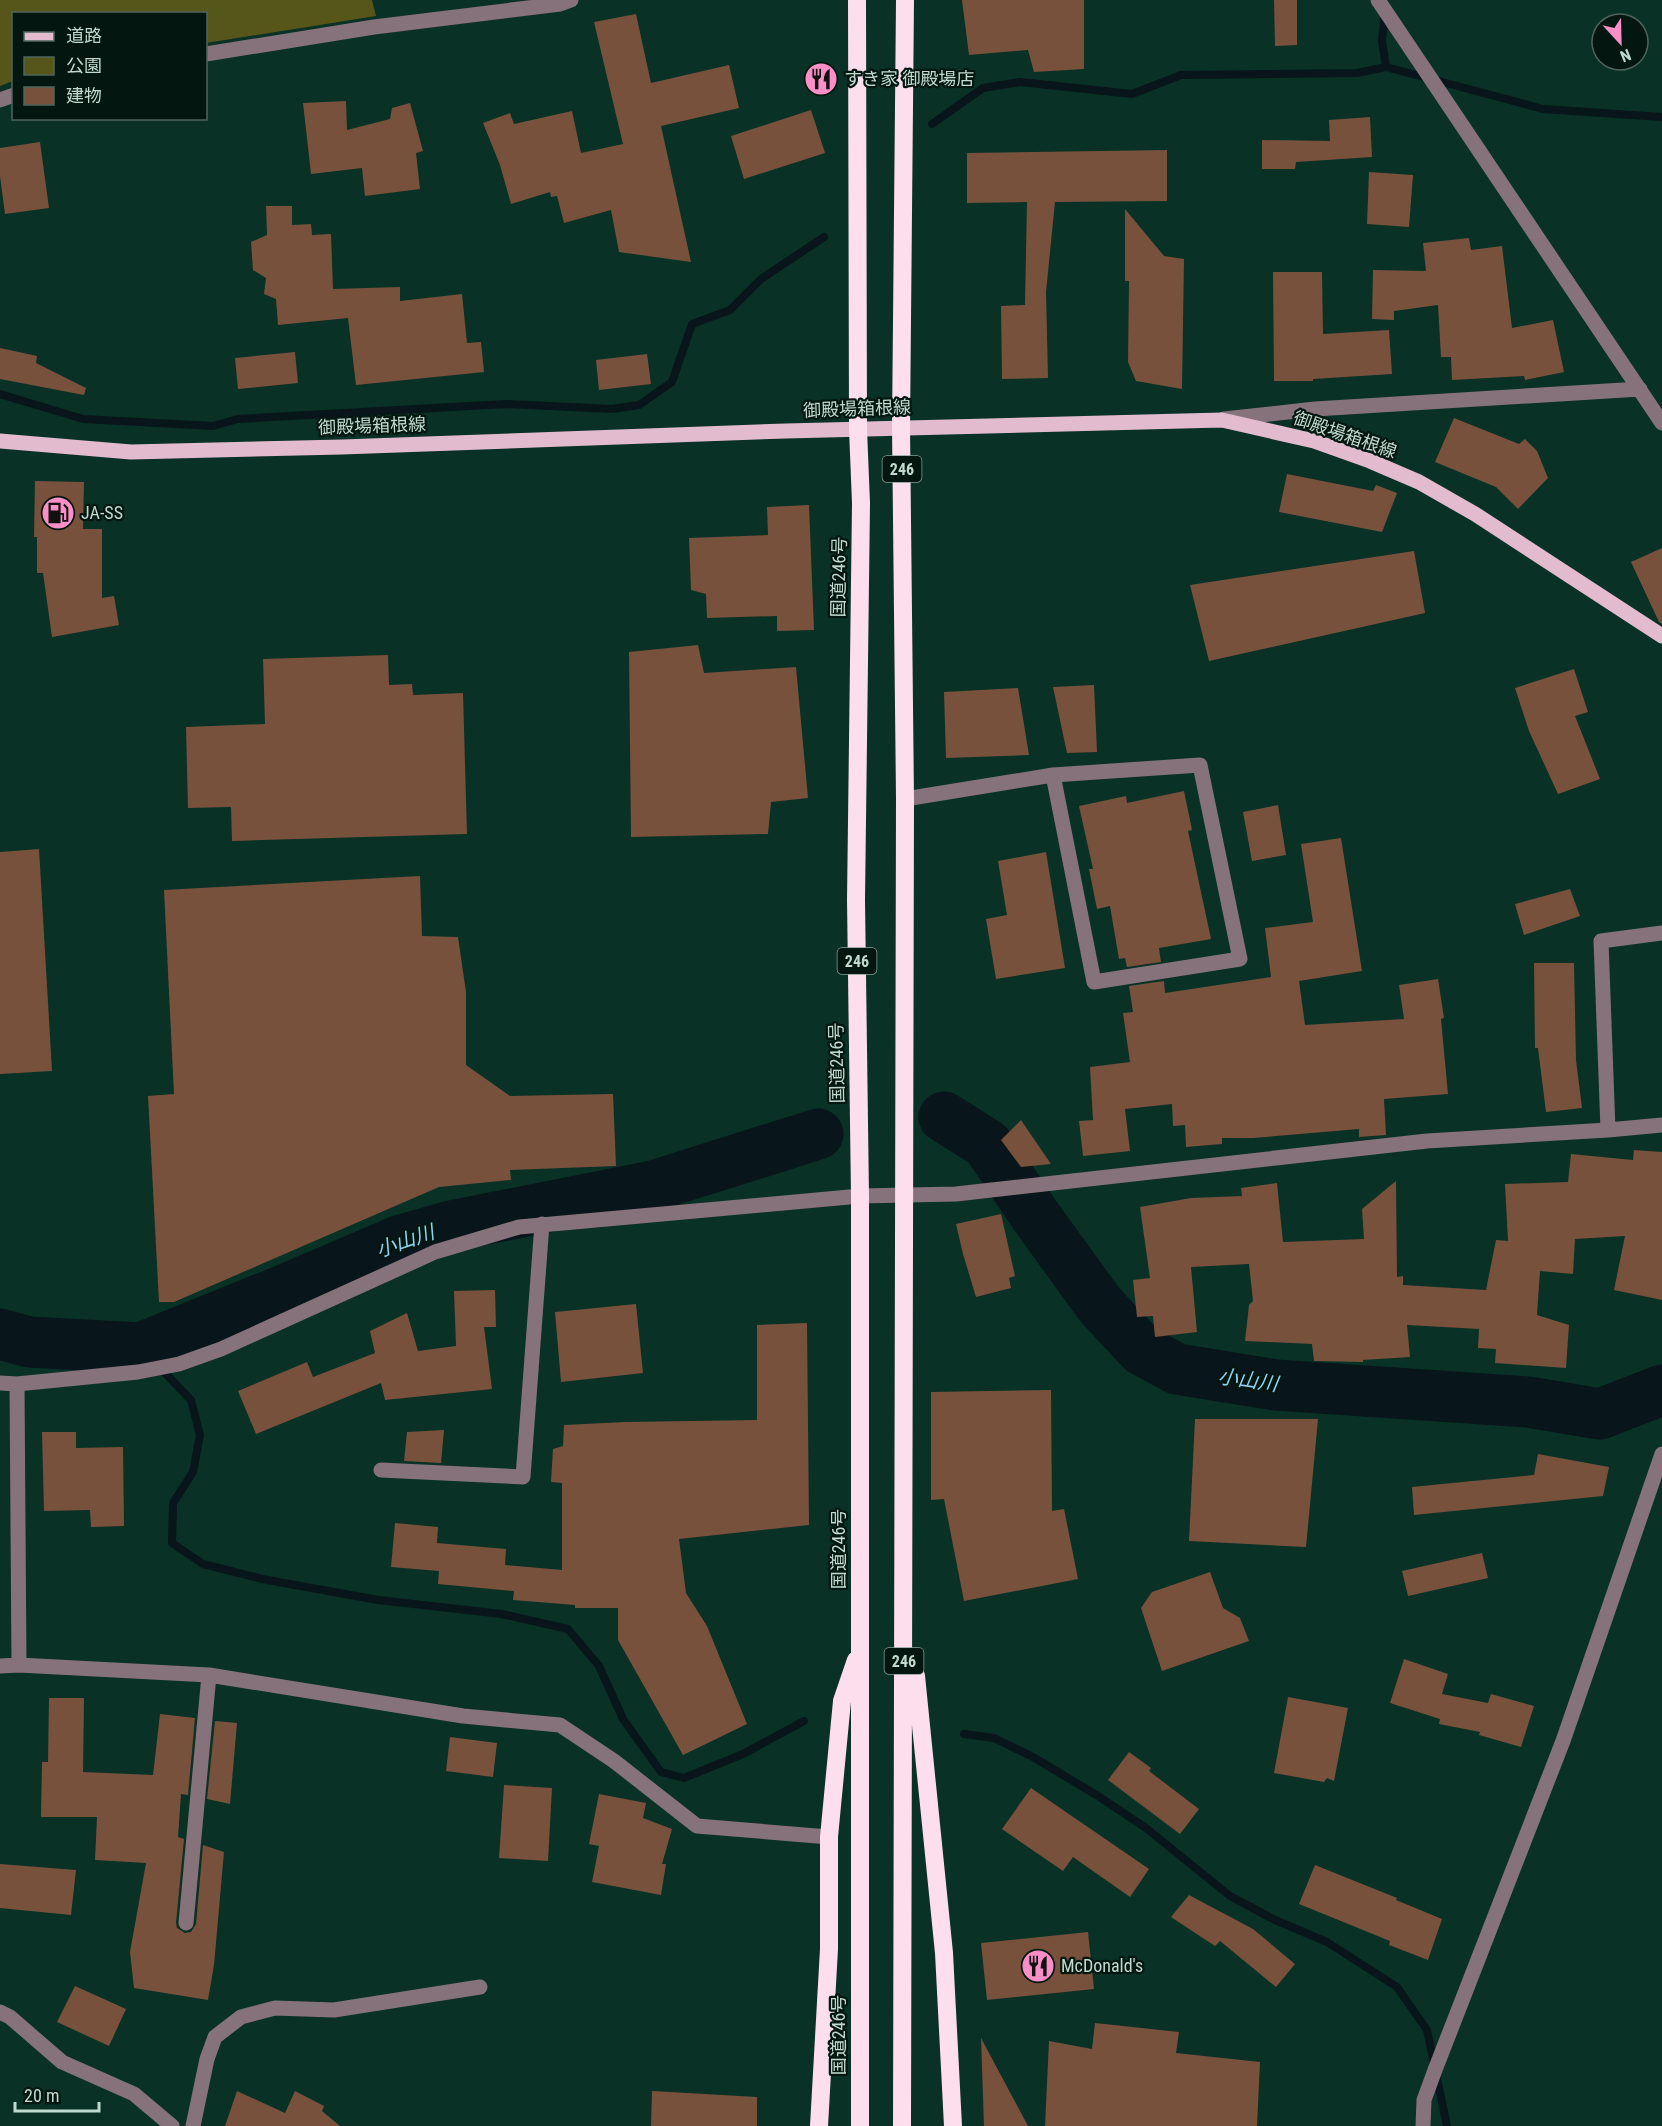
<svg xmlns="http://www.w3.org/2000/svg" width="1662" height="2126" viewBox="0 0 1662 2126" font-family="'Roboto Condensed','Noto Sans JP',sans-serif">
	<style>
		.green { fill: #57561a }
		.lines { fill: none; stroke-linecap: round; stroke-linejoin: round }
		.stream { stroke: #08151a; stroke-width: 8 }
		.river { stroke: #08151a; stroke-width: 51 }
		.building { fill: #78513c }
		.minor { stroke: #86727b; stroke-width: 15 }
		.major { stroke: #e3bbce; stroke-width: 15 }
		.highway { stroke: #fcdeec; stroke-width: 18 }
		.labels { text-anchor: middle; stroke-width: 4.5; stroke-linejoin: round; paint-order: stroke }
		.shield { fill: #031710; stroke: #87a096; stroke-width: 1.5 }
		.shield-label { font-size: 16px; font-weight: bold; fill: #c0dacf }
		.poi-label { font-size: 18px; fill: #c0dacf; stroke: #031710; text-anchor: start }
		.street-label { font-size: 18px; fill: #c0dacf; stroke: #031710 }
		.water-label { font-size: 20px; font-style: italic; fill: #8dd3f2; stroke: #031710 }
	</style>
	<rect width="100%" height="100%" fill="#093125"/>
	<path class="green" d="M 0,0 L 372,0 L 376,16 L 206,43 L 206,14 L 14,14 L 13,81 L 0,86 Z"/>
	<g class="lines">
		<path class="stream" d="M 1385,12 L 1382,41 L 1386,67
			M 932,124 L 983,88 L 1020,82 L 1132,94 L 1181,75 L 1357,73 L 1386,67 L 1543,109 L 1662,117
			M 0,394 L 83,419 L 213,426 L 238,419 L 506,404 L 612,409 L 639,405 L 672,382 L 692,324 L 730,310 L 761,279 L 824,237
			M 141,1348 L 191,1400 L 200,1435 L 193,1472 L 173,1503 L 172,1543 L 203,1564 L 262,1579 L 378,1600 L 502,1614 L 568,1629 L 599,1666 L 623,1719 L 661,1772 L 684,1778 L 743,1754 L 804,1721
			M 964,1734 L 994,1738 L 1033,1757 L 1098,1796 L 1146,1828 L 1230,1896 L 1275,1920 L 1327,1942 L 1397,1987 L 1427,2030 L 1447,2126"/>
		<path class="river" d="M 944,1117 L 987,1144 L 1034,1214 L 1100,1305 L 1142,1350 L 1177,1369 L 1276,1385 L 1528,1402 L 1600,1414 L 1662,1390
			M 0,1334 L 29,1342 L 141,1348 L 289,1288 L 401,1240 L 451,1226 L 653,1186 L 818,1134"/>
	</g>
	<path class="building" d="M 962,0 L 1084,0 L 1084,69 L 1034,72 L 1028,50 L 969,55 Z
		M 1274,0 L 1297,0 L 1297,45 L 1275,46 Z
		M 636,14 L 651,83 L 729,65 L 739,108 L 661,126 L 691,262 L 619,252 L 611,210 L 564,223 L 557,196 L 551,197 L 550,192 L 511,204 L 500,165 L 483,123 L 510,113 L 514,124 L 572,111 L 581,153 L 623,144 L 594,22 Z
		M 346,101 L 347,130 L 390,119 L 392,108 L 410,103 L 423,151 L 416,153 L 420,189 L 365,196 L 362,168 L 311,174 L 303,103 Z
		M 811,110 L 825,153 L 744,179 L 731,136 Z
		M 1370,117 L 1372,157 L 1296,162 L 1295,169 L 1262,169 L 1262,140 L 1330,141 L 1329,120 Z
		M 40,142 L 49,208 L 5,214 L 0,176 L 0,148 Z
		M 1167,150 L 1167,201 L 1055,202 L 1046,292 L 1048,378 L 1002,379 L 1001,306 L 1025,305 L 1027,202 L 967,203 L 967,153 Z
		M 1369,172 L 1413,175 L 1409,227 L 1367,224 Z
		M 266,206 L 292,206 L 292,225 L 311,224 L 312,235 L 331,234 L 333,289 L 400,287 L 400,301 L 462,294 L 467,343 L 481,342 L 484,372 L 356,385 L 348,318 L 278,325 L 276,299 L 264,294 L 266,278 L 253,270 L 251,242 L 267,235 Z
		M 1125,209 L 1164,256 L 1184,259 L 1182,389 L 1136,381 L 1128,362 L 1129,281 L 1125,281 Z
		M 1469,238 L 1471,250 L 1502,246 L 1512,328 L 1553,320 L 1564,372 L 1525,380 L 1524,376 L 1452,380 L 1451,357 L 1441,357 L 1438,305 L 1394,311 L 1394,320 L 1372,319 L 1373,270 L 1426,271 L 1423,243 Z
		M 1273,272 L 1322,272 L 1323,334 L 1389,330 L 1392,374 L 1313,379 L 1313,381 L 1274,381 Z
		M 0,348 L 37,356 L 36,363 L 86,388 L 84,395 L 0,379 Z
		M 295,352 L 298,383 L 238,389 L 235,358 Z
		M 647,354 L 651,384 L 599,390 L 596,360 Z
		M 1454,418 L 1519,444 L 1525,439 L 1537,451 L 1548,478 L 1518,509 L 1496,487 L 1435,462 Z
		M 1287,474 L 1373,491 L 1376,485 L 1397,493 L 1382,532 L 1279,512 Z
		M 35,481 L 84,482 L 83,529 L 102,529 L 102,598 L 114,596 L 119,625 L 52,637 L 43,573 L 37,573 L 37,537 L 34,537 Z
		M 809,505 L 814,630 L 777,631 L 777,616 L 707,618 L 706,594 L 691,590 L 689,538 L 768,535 L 767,507 Z
		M 1662,548 L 1662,624 L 1659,622 L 1631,562 Z
		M 1414,551 L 1425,613 L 1209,661 L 1190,585 Z
		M 698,645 L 704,673 L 796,667 L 808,798 L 771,802 L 768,834 L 631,837 L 629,652 Z
		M 388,655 L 389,685 L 412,684 L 413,695 L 463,693 L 467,834 L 232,841 L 231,807 L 188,808 L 186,727 L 265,724 L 263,659 Z
		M 1574,669 L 1588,712 L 1575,716 L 1600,779 L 1558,794 L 1529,731 L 1515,688 Z
		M 1094,685 L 1097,752 L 1067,753 L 1053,687 Z
		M 1018,688 L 1029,755 L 946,758 L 944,692 Z
		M 1184,791 L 1192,830 L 1188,831 L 1211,939 L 1159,948 L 1161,962 L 1127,967 L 1125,958 L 1119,959 L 1110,906 L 1097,909 L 1089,869 L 1093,869 L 1079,806 L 1126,796 L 1127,803 Z
		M 1278,805 L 1286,855 L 1252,861 L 1243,812 Z
		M 1341,838 L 1362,971 L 1299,981 L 1305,1025 L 1404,1019 L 1399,985 L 1438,979 L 1444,1018 L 1441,1019 L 1448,1094 L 1384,1099 L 1386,1135 L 1359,1137 L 1359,1129 L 1253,1138 L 1222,1138 L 1222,1144 L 1186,1147 L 1185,1125 L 1173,1126 L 1172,1104 L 1125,1109 L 1130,1151 L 1083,1156 L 1079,1121 L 1093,1120 L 1090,1067 L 1130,1062 L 1123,1013 L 1133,1012 L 1129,986 L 1164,981 L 1165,993 L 1271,977 L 1265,928 L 1313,922 L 1301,844 Z
		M 39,849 L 52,1071 L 0,1074 L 0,852 Z
		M 1046,852 L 1065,968 L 996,979 L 986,919 L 1007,915 L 998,861 Z
		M 420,876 L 422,936 L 458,937 L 466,992 L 466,1065 L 510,1096 L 613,1094 L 616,1166 L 510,1170 L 511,1180 L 439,1187 L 174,1302 L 159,1302 L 148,1096 L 174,1094 L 164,890 Z
		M 1570,889 L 1580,916 L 1524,935 L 1515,904 Z
		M 1534,963 L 1574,963 L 1576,1060 L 1582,1108 L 1546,1112 L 1538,1048 L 1535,1048 Z
		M 1021,1120 L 1038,1145 L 1051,1164 L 1021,1167 L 1001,1140 Z
		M 1634,1150 L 1662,1152 L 1662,1300 L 1614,1290 L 1625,1236 L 1575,1239 L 1573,1274 L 1540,1271 L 1537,1315 L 1569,1325 L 1566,1368 L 1495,1363 L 1496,1349 L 1478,1348 L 1479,1329 L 1407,1325 L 1410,1357 L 1363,1360 L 1363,1362 L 1314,1361 L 1312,1344 L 1245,1341 L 1249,1305 L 1253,1301 L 1249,1264 L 1191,1267 L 1197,1332 L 1155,1337 L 1153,1316 L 1137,1317 L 1133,1280 L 1150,1278 L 1140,1207 L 1191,1198 L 1242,1196 L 1241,1188 L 1277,1183 L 1283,1242 L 1364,1239 L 1362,1209 L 1396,1181 L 1397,1277 L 1403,1276 L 1403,1285 L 1486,1290 L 1496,1240 L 1508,1241 L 1505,1184 L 1568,1182 L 1571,1154 L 1633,1160 Z
		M 1001,1214 L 1015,1276 L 1009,1278 L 1011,1288 L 976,1297 L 963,1254 L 956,1224 Z
		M 495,1290 L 496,1327 L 484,1327 L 492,1389 L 385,1400 L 381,1383 L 256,1434 L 238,1391 L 307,1362 L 313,1377 L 375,1353 L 370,1331 L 407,1313 L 418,1351 L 456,1346 L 454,1291 Z
		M 636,1304 L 643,1373 L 561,1382 L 555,1312 Z
		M 807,1323 L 809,1525 L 679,1539 L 686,1593 L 707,1626 L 747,1724 L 683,1755 L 618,1640 L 618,1608 L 575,1608 L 575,1605 L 513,1600 L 514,1591 L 438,1584 L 439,1571 L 391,1567 L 395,1523 L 438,1527 L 437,1543 L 506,1549 L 505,1565 L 562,1570 L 562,1483 L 551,1482 L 553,1449 L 563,1446 L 564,1425 L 625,1422 L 757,1420 L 757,1325 Z
		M 1051,1390 L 1052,1511 L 1064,1509 L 1078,1579 L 964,1601 L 944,1499 L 931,1500 L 931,1392 Z
		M 1195,1419 L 1318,1419 L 1306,1547 L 1189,1541 Z
		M 444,1430 L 441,1463 L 404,1461 L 407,1432 Z
		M 42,1432 L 76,1432 L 76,1448 L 123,1447 L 124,1526 L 91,1527 L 90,1510 L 44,1511 Z
		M 1538,1454 L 1609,1467 L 1603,1496 L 1414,1515 L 1412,1487 L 1534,1475 Z
		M 1482,1553 L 1488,1578 L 1408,1596 L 1402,1571 Z
		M 1210,1572 L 1223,1608 L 1240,1618 L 1249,1641 L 1162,1671 L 1141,1608 L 1152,1592 Z
		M 1404,1659 L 1448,1674 L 1442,1694 L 1488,1703 L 1491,1694 L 1534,1706 L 1521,1747 L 1479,1735 L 1480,1732 L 1439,1724 L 1440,1719 L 1390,1703 Z
		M 1288,1697 L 1348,1708 L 1334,1781 L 1327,1778 L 1324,1782 L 1274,1773 Z
		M 49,1698 L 84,1698 L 83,1772 L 153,1775 L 160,1714 L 195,1718 L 188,1795 L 181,1794 L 178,1837 L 184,1839 L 176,1923 L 177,1928 L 185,1933 L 191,1932 L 196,1924 L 203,1845 L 224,1852 L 214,1965 L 208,2000 L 134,1988 L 130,1952 L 146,1863 L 95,1860 L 97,1817 L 41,1817 L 42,1762 L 48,1762 Z
		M 215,1721 L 237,1723 L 230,1804 L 207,1799 Z
		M 450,1737 L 497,1743 L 493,1777 L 446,1771 Z
		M 1129,1752 L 1151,1768 L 1149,1771 L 1199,1809 L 1180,1834 L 1108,1780 Z
		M 504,1785 L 552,1788 L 548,1861 L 499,1858 Z
		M 1031,1788 L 1149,1869 L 1130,1897 L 1073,1857 L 1063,1871 L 1002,1829 Z
		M 599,1794 L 646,1803 L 643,1818 L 672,1829 L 662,1864 L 666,1864 L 661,1895 L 592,1882 L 599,1846 L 589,1844 Z
		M 0,1864 L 76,1870 L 71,1915 L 0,1908 Z
		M 1315,1865 L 1397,1898 L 1396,1900 L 1442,1919 L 1428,1960 L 1389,1945 L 1390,1941 L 1299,1904 Z
		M 1189,1895 L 1253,1929 L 1295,1964 L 1276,1987 L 1220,1941 L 1215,1946 L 1171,1917 Z
		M 1088,1932 L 1094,1989 L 987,2000 L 981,1943 Z
		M 75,1986 L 126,2009 L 109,2046 L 57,2022 Z
		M 1095,2023 L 1179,2032 L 1176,2053 L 1260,2062 L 1257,2126 L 1045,2126 L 1049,2041 L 1092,2049 Z
		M 981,2038 L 1028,2126 L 984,2126 Z
		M 237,2091 L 285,2113 L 295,2091 L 324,2106 L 322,2111 L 340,2126 L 225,2126 Z
		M 652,2091 L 757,2097 L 757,2126 L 651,2126 Z"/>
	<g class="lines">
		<path class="minor" d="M 1378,0 L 1662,423
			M 206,54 L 374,27 L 560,4 L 571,0
			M 0,100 L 14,95
			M 1224,419 L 1315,409 L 1640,389
			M 905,799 L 1053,775 L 1200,765 L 1240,959 L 1094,982 L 1053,775
			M 1608,1130 L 1601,941 L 1662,933
			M 0,1383 L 17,1384 L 138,1372 L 179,1364 L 221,1349 L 435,1252 L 519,1227 L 860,1196 L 956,1194 L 1427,1141 L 1608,1130 L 1662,1125
			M 17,1384 L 19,1665
			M 381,1470 L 523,1477 L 542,1224
			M 0,1666 L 19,1665 L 209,1675 L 463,1716 L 560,1725 L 614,1761 L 697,1826 L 829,1837
			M 186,1923 L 209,1675
			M 0,2012 L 10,2017 L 62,2062 L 134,2094 L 172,2126
			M 193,2126 L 207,2059 L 215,2037 L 241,2017 L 275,2008 L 334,2010 L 480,1987
			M 1423,2126 L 1424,2100 L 1435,2070 L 1563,1741 L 1662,1454"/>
		<path class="major" d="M 0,441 L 131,452 L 342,447 L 786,431 L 1222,420 L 1314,441 L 1370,461 L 1419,482 L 1475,514 L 1662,636"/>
		<path class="highway" d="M 857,0 L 858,429 L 861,503 L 856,900 L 860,1196 L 860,2126
			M 909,1656 L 916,1676 L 944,1953 L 953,2126
			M 819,2126 L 829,1949 L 829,1837 L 842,1701 L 856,1660
			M 902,2126 L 905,799 L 901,427 L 905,0"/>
	</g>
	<defs>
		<g id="restaurant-disc" transform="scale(1.725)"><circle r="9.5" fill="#fa8fc7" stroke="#031710"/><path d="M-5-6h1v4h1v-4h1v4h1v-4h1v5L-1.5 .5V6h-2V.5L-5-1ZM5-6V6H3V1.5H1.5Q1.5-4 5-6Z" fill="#111"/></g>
		<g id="fuel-disc" transform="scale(1.725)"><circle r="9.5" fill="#fa8fc7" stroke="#031710"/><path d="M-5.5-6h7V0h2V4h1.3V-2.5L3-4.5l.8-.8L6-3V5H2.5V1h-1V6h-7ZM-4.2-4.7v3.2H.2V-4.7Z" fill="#111"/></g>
	</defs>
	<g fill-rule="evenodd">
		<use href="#restaurant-disc" x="821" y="79"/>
		<use href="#fuel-disc" x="58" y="513"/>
		<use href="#restaurant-disc" x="1038" y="1966"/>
	</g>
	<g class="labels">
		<g class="shield">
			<rect x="882.5" y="456" width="39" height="26" rx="4.5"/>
			<rect x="837.5" y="948" width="39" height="26" rx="4.5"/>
			<rect x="884.5" y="1648" width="39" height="26" rx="4.5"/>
		</g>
		<g class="shield-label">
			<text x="902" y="475">246</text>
			<text x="857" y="967">246</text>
			<text x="904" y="1667">246</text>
		</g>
		<g class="poi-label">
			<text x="844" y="85">すき家 御殿場店</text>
			<text x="81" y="519">JA-SS</text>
			<text x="1061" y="1972">McDonald's</text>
		</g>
		<g class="street-label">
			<text transform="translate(857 409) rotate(-2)" y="6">御殿場箱根線</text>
			<text transform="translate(372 426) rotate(-2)" y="6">御殿場箱根線</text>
			<text transform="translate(1345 435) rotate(19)" y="6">御殿場箱根線</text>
			<text transform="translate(839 577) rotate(-89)" y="6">国道246号</text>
			<text transform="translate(837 1063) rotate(-91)" y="6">国道246号</text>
			<text transform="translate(839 1549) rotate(-90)" y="6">国道246号</text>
			<text transform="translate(839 2035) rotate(-90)" y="6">国道246号</text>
		</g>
		<g class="water-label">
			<text transform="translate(405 1241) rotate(-19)" y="7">小山川</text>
			<text transform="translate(1248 1380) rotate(8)" y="7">小山川</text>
		</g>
	</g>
	<rect x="12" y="12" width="195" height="108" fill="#031710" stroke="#4f655c" stroke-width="1.5"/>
	<rect x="24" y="32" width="30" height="9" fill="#e3bbce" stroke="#4f655c" stroke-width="1.5"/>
	<text x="66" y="42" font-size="18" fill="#c0dacf">道路</text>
	<rect x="24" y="57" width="30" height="18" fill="#57561a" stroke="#4f655c" stroke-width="1.5"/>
	<text x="66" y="72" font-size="18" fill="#c0dacf">公園</text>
	<rect x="24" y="87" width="30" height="18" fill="#78513c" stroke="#4f655c" stroke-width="1.5"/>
	<text x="66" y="102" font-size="18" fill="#c0dacf">建物</text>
	<g transform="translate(1620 42) rotate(158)"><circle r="28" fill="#031710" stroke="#4f655c" stroke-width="1.5"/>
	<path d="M0-4.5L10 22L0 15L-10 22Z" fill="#fa8fc7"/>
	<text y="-9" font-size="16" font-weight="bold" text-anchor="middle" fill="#c0dacf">N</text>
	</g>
	<path d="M15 2102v9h84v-9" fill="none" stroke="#c0dacf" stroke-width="3"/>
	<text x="24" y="2102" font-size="18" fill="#c0dacf" stroke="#031710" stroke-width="4.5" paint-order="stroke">20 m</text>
</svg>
